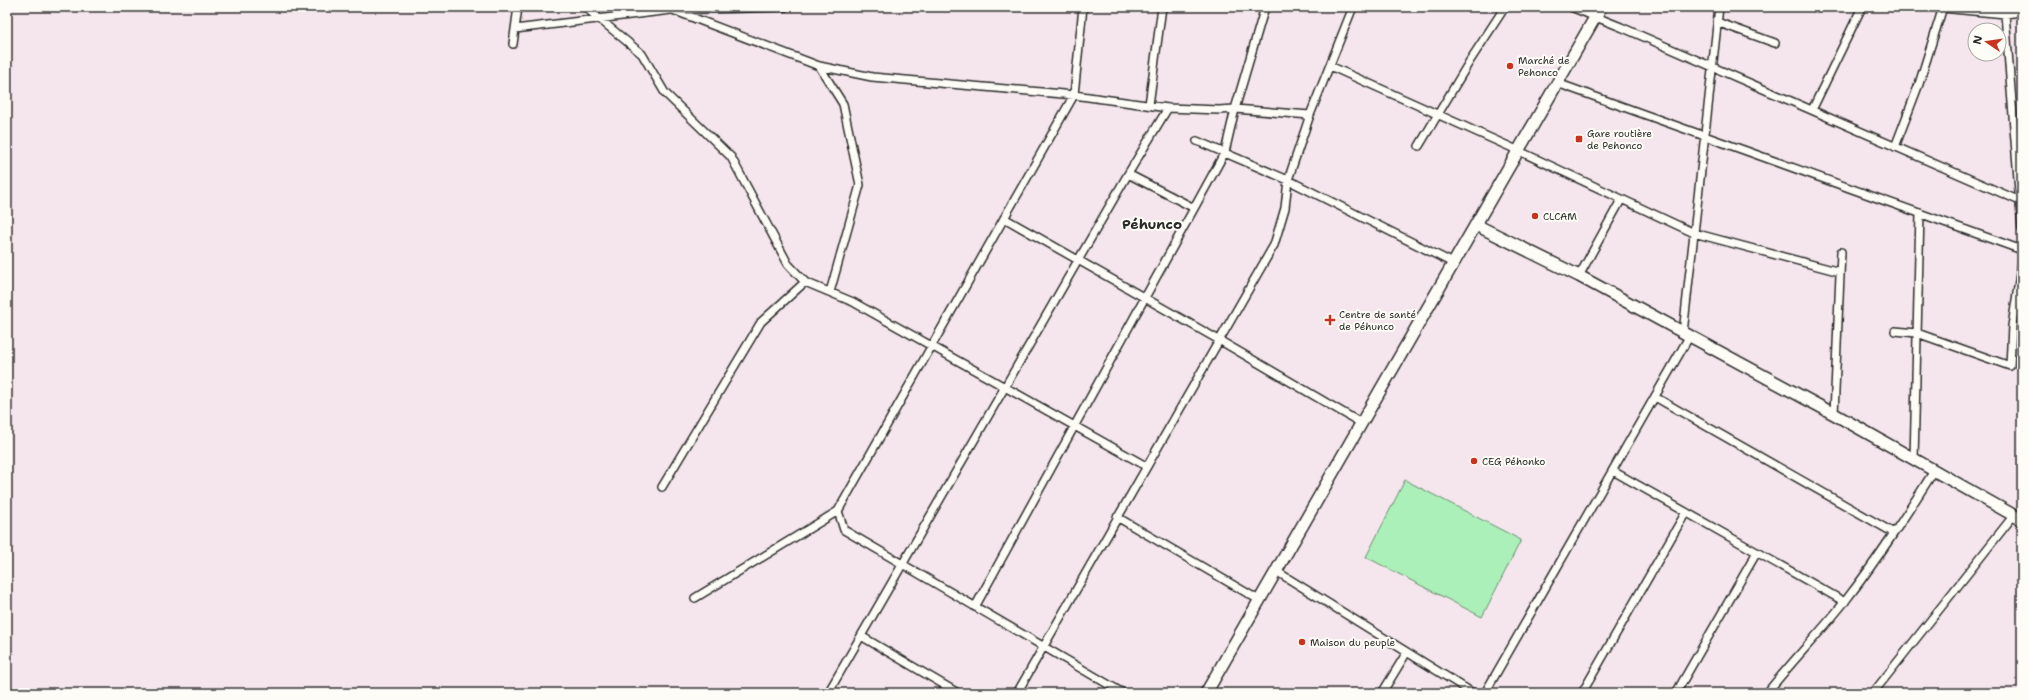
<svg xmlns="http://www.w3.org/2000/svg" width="2029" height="700" viewBox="0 0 2029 700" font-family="'Shantell Sans',sans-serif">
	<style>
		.green { fill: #abefb9; stroke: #6b8d72 }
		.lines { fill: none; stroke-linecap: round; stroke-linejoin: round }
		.minor-casing { stroke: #2b2b2b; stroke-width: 10 }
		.primary-casing { stroke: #2b2b2b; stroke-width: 14 }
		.minor { stroke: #fdfcf7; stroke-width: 7 }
		.primary { stroke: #fdfcf7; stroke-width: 11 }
		.poi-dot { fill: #c8321e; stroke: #fdfcf7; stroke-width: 1.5 }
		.labels { text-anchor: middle; stroke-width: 4; stroke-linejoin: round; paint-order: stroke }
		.poi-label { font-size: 10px; fill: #2b2b2b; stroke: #fdfcf7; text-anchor: start }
		.district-label { font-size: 14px; font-weight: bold; fill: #2b2b2b; stroke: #fdfcf7 }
	</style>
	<rect width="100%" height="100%" fill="#f4e6ec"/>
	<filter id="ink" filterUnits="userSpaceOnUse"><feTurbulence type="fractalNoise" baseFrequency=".025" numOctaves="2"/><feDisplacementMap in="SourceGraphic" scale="8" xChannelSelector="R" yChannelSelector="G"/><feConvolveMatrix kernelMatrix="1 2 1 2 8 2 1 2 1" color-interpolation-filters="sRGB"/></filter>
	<g filter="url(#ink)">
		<path class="green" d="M 1405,480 L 1521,540 L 1482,617 L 1366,557 Z"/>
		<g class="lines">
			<g class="minor-casing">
				<path id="minor" d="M 585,7 L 642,54 L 665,93 L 731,157 L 788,264 L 805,282 L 853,302 L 1146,466
					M 665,7 L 819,66 L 872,77 L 1074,95 L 1168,108 L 1219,110 L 1235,109 L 1310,115
					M 1571,7 L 1621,27 L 2020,201
					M 1931,7 L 2005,14 L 2022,12
					M 2010,7 L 2005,14 L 2022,229
					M 1717,22 L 1775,43
					M 515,29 L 671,10 L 785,7
					M 513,44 L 518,7
					M 819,66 L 843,104 L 860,185 L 830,292
					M 1330,66 L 1517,150 L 1694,233 L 1840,272
					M 1557,83 L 2022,250
					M 1149,105 L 1162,7
					M 1812,110 L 1862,7
					M 1197,141 L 1288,180 L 1453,263
					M 1419,146 L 1471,59 L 1505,7
					M 1895,147 L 1919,84 L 1943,7
					M 1128,174 L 1194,208
					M 1004,218 L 1219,340 L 1361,423
					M 1579,276 L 1621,200
					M 1895,331 L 1917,333 L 2010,366 L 2012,326 L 2022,261
					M 1683,333 L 1719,7
					M 1655,397 L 1894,533
					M 1834,414 L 1841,252
					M 1914,460 L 1920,213
					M 1613,471 L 1845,602
					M 662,487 L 761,322 L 805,282
					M 838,511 L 844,530 L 1123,693
					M 1117,517 L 1259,600
					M 1276,571 L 1473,693
					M 695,598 L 838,511 L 1074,95 L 1083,7
					M 975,607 L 1225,152 L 1235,109 L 1265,7
					M 861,636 L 958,693
					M 828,693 L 1128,174 L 1168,108
					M 1017,693 L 1274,245 L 1285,208 L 1288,180 L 1310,115 L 1353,7
					M 1382,693 L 1407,652
					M 1485,693 L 1689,337
					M 1582,693 L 1686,512
					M 1676,693 L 1757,552
					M 1767,693 C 1792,661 1821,632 1846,600 C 1878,559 1906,515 1934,471
					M 1873,693 L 2014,515"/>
			</g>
			<g class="primary-casing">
				<path id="primary" d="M 1476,225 L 1579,276 L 1834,414 L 2022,520
					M 1206,693 L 1601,7"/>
			</g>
			<use href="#minor" class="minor"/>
			<use href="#primary" class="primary"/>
		</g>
	</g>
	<g class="poi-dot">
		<circle cx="1510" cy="66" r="4"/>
		<rect x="1575" y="135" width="8" height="8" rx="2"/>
		<circle cx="1535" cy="216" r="4"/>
		<path d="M1328 314h4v4h4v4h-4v4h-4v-4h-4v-4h4z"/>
		<circle cx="1474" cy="461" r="4"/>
		<circle cx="1302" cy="642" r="4"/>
	</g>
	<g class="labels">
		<g class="poi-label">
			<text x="1518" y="64">Marché de<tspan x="1518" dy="12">Pehonco</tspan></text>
			<text x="1587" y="137">Gare routière<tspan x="1587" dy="12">de Pehonco</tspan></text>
			<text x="1543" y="220">CLCAM</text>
			<text x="1339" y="318">Centre de santé<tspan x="1339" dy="12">de Péhunco</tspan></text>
			<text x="1482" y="465">CEG Péhonko</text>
			<text x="1310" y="646">Maison du peuple</text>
		</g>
		<g class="district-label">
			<text x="1152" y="229">Péhunco</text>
		</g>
	</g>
	<rect width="2029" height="700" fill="none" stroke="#fdfcf7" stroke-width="24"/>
	<rect x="12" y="12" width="2005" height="676" fill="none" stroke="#2b2b2b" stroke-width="1.5" filter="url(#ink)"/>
	<g transform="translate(1987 42) rotate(283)"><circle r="19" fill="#fdfcf7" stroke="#a9a8a5"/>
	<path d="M0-3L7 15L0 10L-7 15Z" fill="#c8321e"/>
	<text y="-6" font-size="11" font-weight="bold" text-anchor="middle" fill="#2b2b2b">N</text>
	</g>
</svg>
